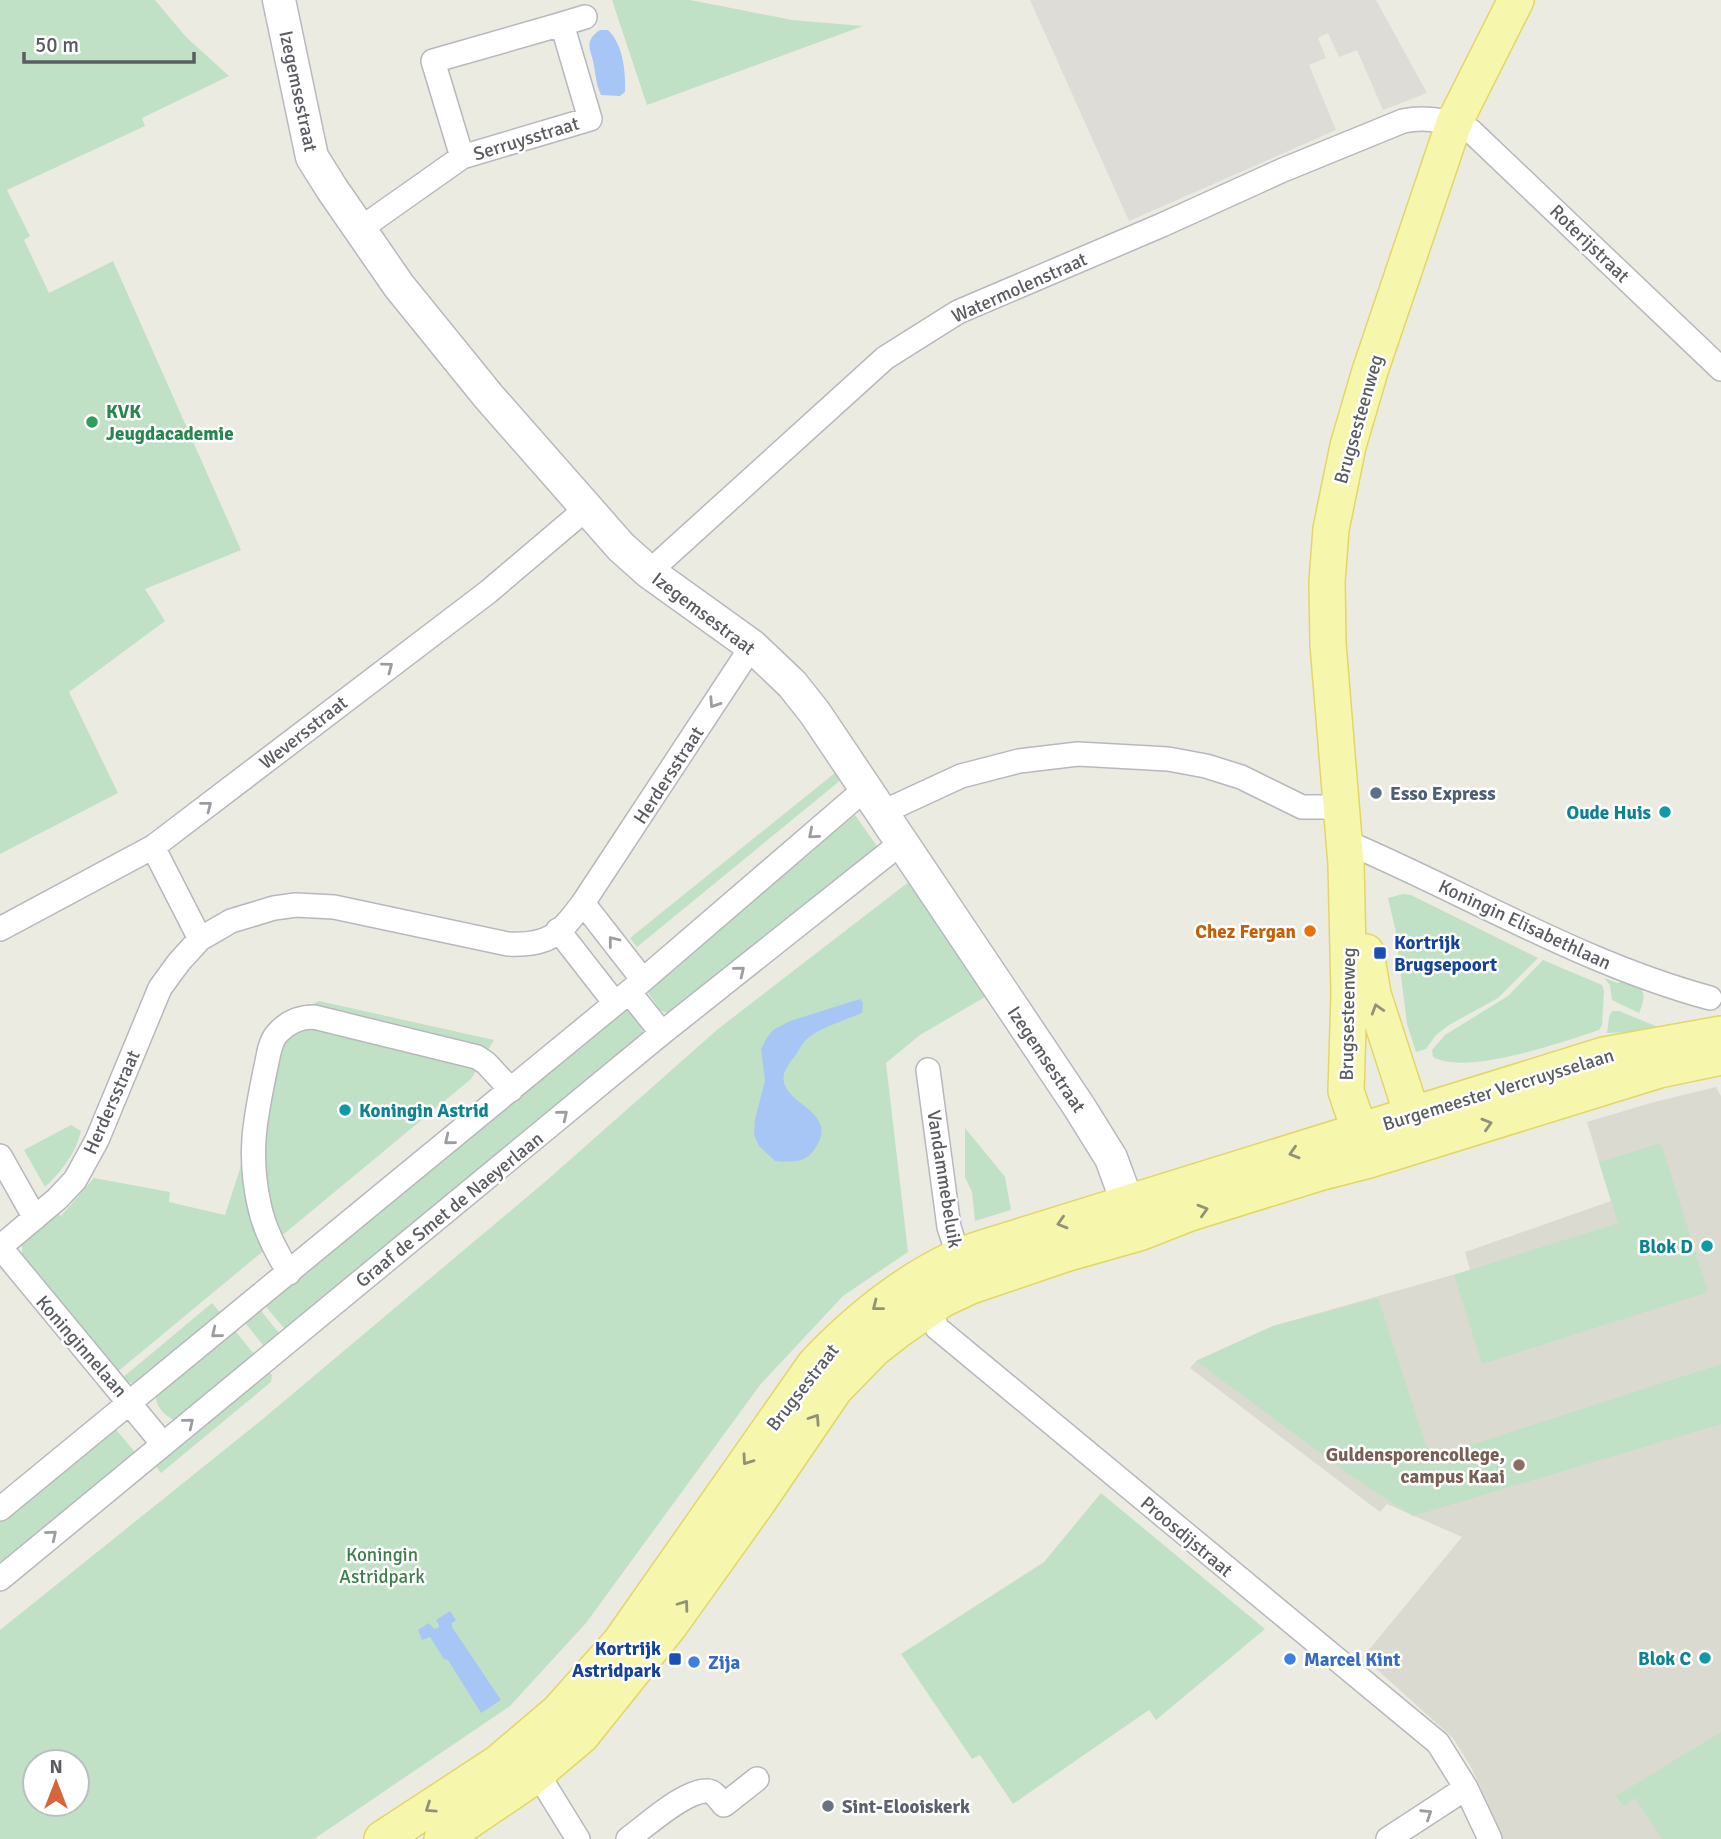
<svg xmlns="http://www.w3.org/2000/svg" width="1721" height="1839" viewBox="0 0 1721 1839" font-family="Signika,sans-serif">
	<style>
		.industrial { fill: #dddcd6 }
		.education { fill: #dbdad0 }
		.green { fill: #c0e1c6; fill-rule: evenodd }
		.water { fill: #a7c6f6 }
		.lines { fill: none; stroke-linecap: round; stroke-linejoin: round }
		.street-casing { stroke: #b7b8bd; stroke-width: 26 }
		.secondary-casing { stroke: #b7b9bf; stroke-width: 35 }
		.primary-casing { stroke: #e3d663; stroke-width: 38 }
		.street { stroke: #fff; stroke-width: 23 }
		.secondary { stroke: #fff; stroke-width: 32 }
		.primary { stroke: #f6f7ac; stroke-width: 35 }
		.oneway { stroke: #9c9da0 }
		.oneway2 { stroke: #91927b }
		.leisure-dot { fill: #2e9e5b; stroke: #fff; stroke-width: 2.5 }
		.service-dot { fill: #5c6f8a; stroke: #fff; stroke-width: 2.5 }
		.culture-dot { fill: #0f9aa8; stroke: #fff; stroke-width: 2.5 }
		.food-dot { fill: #e8710a; stroke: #fff; stroke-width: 2.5 }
		.transit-dot { fill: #1a4fb4; stroke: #fff; stroke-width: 2.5 }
		.education-dot { fill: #8d6e63; stroke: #fff; stroke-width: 2.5 }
		.shop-dot { fill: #3f7fe0; stroke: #fff; stroke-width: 2.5 }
		.worship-dot { fill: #6b7280; stroke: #fff; stroke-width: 2.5 }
		.labels { text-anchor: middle; stroke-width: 5; stroke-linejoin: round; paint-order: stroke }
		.street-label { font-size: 19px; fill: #5a5c61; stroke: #fff }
		.leisure-label { font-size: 19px; font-weight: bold; fill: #27864d; stroke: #fff; text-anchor: start }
		.service-label { font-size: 19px; font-weight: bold; fill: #4e5e75; stroke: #fff; text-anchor: start }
		.culture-label { font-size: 19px; font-weight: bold; fill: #0d838f; stroke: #fff; text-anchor: end }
		.food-label { font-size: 19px; font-weight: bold; fill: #c56008; stroke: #fff; text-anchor: end }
		.transit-label { font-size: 19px; font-weight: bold; fill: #164399; stroke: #fff; text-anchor: start }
		.education-label { font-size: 19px; font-weight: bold; fill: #785e54; stroke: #fff; text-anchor: end }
		.park-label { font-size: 19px; fill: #3c7e4b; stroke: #fff }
		.shop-label { font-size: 19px; font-weight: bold; fill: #366cbe; stroke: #fff; text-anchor: start }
		.worship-label { font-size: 19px; font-weight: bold; fill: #5b616d; stroke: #fff; text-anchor: start }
	</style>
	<rect width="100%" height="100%" fill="#ecebe2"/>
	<path class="industrial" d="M 1030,0 L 1376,0 L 1427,93 L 1383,110 L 1357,50 L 1339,57 L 1328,33 L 1318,38 L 1326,58 L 1309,65 L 1336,130 L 1129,221 Z"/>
	<path class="education" d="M 1716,1087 L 1721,1096 L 1721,1839 L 1503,1839 L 1472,1769 L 1453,1738 L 1363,1657 L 1462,1537 L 1387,1504 L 1380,1512 L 1190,1368 L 1196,1361 L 1273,1326 L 1470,1270 L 1465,1252 L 1611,1201 L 1587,1122 L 1654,1102 Z"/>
	<path class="green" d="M 0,0 L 155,0 L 186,37 L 229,76 L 142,118 L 145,126 L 7,190 L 30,236 L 24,240 L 49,293 L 113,261 L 241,550 L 145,589 L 165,621 L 69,692 L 118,793 L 0,854 Z
		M 612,0 L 690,0 L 792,20 L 863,26 L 647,105 Z
		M 841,768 L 847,775 L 637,947 L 630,938 Z
		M 855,815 L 879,849 L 672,1015 L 660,1010 L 647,991 L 651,981 Z
		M 910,881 L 985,997 L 920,1035 L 886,1063 L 908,1252 L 843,1296 L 760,1385 L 586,1623 L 510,1706 L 314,1839 L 0,1839 L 0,1630 L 258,1423 L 546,1181 L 718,1029 ZM 35,1762 L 77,1762 L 77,1804 L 35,1804 Z
		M 1403,894 L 1411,895 L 1538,958 L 1498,998 L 1449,1025 L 1436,1035 L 1426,1049 L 1416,1052 L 1407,1024 L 1395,928 L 1388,898 Z
		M 1543,960 L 1602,985 L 1604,991 L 1602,1025 L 1599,1030 C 1563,1042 1466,1076 1433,1057 L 1432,1050 L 1445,1035 L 1508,996 Z
		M 1604,978 L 1617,983 L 1631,979 C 1646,990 1646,996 1639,1013 L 1612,1000 L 1610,985 Z
		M 319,1001 L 494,1040 L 471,1079 L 116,1373 L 22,1259 L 22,1243 L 56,1212 L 61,1216 L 94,1178 L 170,1192 L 169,1202 L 225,1215 L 258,1113 L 272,1050 L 299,1012 Z
		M 626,1009 L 642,1026 L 645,1037 L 289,1334 L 262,1302 L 619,1010 Z
		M 1612,1011 L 1619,1011 L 1658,1027 L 1649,1031 L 1607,1033 L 1609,1017 Z
		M 71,1125 L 81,1131 C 76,1153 61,1172 45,1187 L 24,1150 Z
		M 965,1128 L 1005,1177 L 1011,1210 L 975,1221 L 972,1192 L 965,1177 Z
		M 1661,1143 L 1708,1292 L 1482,1364 L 1454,1275 L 1618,1223 L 1599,1162 Z
		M 1378,1298 L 1430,1458 L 1721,1364 L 1721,1424 L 1413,1516 L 1357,1480 L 1196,1361 L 1273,1326 Z
		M 212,1303 L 224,1317 L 136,1385 L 121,1379 Z
		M 258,1307 L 283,1338 L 267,1350 L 242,1319 Z
		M 232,1327 L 258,1359 L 180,1421 C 167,1420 154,1406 156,1393 Z
		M 266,1368 L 272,1375 L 271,1382 L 161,1473 L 152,1462 Z
		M 113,1426 L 139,1457 L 0,1572 L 0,1519 Z
		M 1101,1493 L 1265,1629 L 1156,1720 L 1149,1710 L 1013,1804 L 980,1755 L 972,1759 L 901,1654 L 1044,1562 Z
		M 1721,1732 L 1721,1839 L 1662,1839 L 1635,1798 L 1623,1806 L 1616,1796 Z"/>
	<path class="water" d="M 600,30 L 608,30 C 623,44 626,72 625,92 L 620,96 L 601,95 C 596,84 596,77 594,66 C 592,51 582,42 600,30 Z
		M 860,999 L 863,1003 L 862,1013 C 845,1020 822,1027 808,1038 C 803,1042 799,1050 795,1056 C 791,1061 786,1067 784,1074 C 777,1105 843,1109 814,1150 C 804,1164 790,1162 775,1161 L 759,1146 L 754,1135 L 755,1119 L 765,1081 L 761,1049 L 766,1039 L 773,1030 L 790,1021 Z
		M 450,1611 L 456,1620 L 452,1623 L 452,1627 L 501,1700 L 481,1713 L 448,1660 L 444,1659 L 430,1637 L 422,1640 L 418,1630 L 429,1623 L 434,1629 L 438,1628 L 439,1625 L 436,1620 Z"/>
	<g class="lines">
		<g class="street-casing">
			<path id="street" d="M 562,24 L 585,17
				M 360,229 L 462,157 L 590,119 L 562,24 L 433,61 L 462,157
				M 649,572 L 885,358 L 958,312 L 1162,225 L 1283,170 L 1403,121 C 1426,116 1450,121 1471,131 L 1721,369
				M 881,813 L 961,776 L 1019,761 L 1078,754 L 1168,759 L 1206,766 L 1241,777 L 1302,807 L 1340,807
				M 1344,841 C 1466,893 1581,963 1710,998
				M 153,847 L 200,939
				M 583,903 L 643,980
				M 0,929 L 153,847 L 488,592 L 587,508
				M 558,930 L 615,1003
				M 629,992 L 662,1033
				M 928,1070 L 949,1227 L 962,1267
				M 0,1156 L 35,1218
				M 0,1247 L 57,1199 L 75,1180 L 97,1140 L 160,988 L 179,962 L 200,939 L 231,921 L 274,908 L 296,905 L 334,907 L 508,944 C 549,946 559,935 583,903 L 752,646
				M 0,1247 L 163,1444
				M 289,1273 C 276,1251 264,1229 259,1204 C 248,1153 255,1120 265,1071 C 268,1059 269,1044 276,1035 C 286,1023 299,1017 314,1017 L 477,1057 L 486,1063 L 511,1090
				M 924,1300 L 930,1309 L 937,1328 L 1438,1743 L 1466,1788 L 1490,1839
				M 0,1509 L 629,992 L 865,789
				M 0,1579 L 662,1033 L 901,843
				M 531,1763 L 578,1839
				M 628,1839 C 646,1826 686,1789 708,1791 C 715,1792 719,1800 724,1805 L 757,1779
				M 1388,1839 L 1466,1788"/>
		</g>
		<g class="secondary-casing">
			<path id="secondary" d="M 279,0 L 312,157 L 332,189 L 399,286 L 489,397 L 621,547 L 649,572 L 752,646 L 792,684 L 815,713 L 1078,1105 L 1111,1158 L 1136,1226"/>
		</g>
		<g class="primary-casing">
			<path id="primary" d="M 1366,952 L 1373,994 L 1419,1136
				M 1367,1153 L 1346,1091 L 1349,994 L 1346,864 L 1328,644 L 1327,582 L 1331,529 L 1348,446 L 1370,371 L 1454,123 L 1516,0
				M 382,1839 L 498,1763 L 558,1712 L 621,1641 L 815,1364 C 856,1321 902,1283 956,1258 C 976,1249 997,1244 1018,1237 L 1604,1055 L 1721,1034
				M 442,1839 L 529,1780 L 581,1736 L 670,1625 L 758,1502 L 835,1389 L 874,1349 L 897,1331 L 943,1299 L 971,1286 L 1065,1254 L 1139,1233 L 1190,1213 L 1322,1172 L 1369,1160 L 1659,1070 L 1721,1057"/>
		</g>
		<use href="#street" class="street"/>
		<use href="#secondary" class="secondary"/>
		<use href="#primary" class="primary"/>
	</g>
	<defs><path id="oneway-chevron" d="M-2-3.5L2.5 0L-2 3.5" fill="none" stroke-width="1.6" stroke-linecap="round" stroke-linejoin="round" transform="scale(1.75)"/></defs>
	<g class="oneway">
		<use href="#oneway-chevron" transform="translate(388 667) rotate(-37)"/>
		<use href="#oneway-chevron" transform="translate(714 703) rotate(123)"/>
		<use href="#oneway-chevron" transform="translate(207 806) rotate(-38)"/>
		<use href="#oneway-chevron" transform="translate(813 834) rotate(139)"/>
		<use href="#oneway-chevron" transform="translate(613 941) rotate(-128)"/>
		<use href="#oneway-chevron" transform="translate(740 971) rotate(-39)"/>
		<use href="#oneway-chevron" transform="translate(563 1115) rotate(-39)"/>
		<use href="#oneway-chevron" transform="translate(449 1140) rotate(141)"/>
		<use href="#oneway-chevron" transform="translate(216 1333) rotate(141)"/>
		<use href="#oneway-chevron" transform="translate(189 1423) rotate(-39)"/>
		<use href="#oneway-chevron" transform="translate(52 1535) rotate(-40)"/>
		<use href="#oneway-chevron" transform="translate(1427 1814) rotate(-33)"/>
	</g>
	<g class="oneway2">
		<use href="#oneway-chevron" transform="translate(1377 1009) rotate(-107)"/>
		<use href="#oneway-chevron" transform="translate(1487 1124) rotate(-17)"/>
		<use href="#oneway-chevron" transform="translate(1294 1153) rotate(163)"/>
		<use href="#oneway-chevron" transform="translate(1203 1210) rotate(-17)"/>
		<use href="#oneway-chevron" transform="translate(1062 1223) rotate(163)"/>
		<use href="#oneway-chevron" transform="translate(877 1306) rotate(142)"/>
		<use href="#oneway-chevron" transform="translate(815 1419) rotate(-56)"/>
		<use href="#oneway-chevron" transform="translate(747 1460) rotate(125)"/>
		<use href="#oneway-chevron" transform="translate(684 1605) rotate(-54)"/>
		<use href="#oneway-chevron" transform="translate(430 1808) rotate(146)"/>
	</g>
	<circle class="leisure-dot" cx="92" cy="422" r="7"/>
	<circle class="service-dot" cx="1376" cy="793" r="7"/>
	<g class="culture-dot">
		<circle cx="1665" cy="812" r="7"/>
		<circle cx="345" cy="1110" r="7"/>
		<circle cx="1707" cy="1246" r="7"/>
		<circle cx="1705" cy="1658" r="7"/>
	</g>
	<circle class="food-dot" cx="1310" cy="931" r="7"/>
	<g class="transit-dot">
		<rect x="1373" y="946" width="14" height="14" rx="3.5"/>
		<rect x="668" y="1652" width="14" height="14" rx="3.5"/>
	</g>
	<circle class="education-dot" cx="1519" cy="1465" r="7"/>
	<g class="shop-dot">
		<circle cx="1290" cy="1659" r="7"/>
		<circle cx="694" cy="1662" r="7"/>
	</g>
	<circle class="worship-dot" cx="828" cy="1806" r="7"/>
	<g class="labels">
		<g class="street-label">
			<text transform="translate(299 91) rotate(78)" y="7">Izegemsestraat</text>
			<text transform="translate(526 138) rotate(-17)" y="7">Serruysstraat</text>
			<text transform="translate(1590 243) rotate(44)" y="7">Roterijstraat</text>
			<text transform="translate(1019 287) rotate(-24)" y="7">Watermolenstraat</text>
			<text transform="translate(1358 419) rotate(-74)" y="7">Brugsesteenweg</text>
			<text transform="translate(704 613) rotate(37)" y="7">Izegemsestraat</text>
			<text transform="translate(303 732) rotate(-38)" y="7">Weversstraat</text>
			<text transform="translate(668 775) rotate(-57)" y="7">Herdersstraat</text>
			<text transform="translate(1525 924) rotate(25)" y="7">Koningin Elisabethlaan</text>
			<text transform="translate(1347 1014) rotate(-89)" y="7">Brugsesteenweg</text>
			<text transform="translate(1047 1059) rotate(56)" y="7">Izegemsestraat</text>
			<text transform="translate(1498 1089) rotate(-17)" y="7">Burgemeester Vercruysselaan</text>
			<text transform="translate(111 1102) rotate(-66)" y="7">Herdersstraat</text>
			<text transform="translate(945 1179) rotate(81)" y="7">Vandammebeluik</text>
			<text transform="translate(449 1209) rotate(-39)" y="7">Graaf de Smet de Naeyerlaan</text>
			<text transform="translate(82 1346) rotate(49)" y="7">Koninginnelaan</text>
			<text transform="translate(802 1387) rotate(-52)" y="7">Brugsestraat</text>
			<text transform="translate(1187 1536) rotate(40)" y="7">Proosdijstraat</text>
		</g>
		<g class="leisure-label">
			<text x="106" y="418">KVK<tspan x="106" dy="22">Jeugdacademie</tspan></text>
		</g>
		<g class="service-label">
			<text x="1390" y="800">Esso Express</text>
		</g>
		<g class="culture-label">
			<text x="1651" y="819">Oude Huis</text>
			<text x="359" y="1117" text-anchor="start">Koningin Astrid</text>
			<text x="1693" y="1253">Blok D</text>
			<text x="1691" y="1665">Blok C</text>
		</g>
		<g class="food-label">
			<text x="1296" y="938">Chez Fergan</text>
		</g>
		<g class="transit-label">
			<text x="1394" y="949">Kortrijk<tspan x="1394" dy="22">Brugsepoort</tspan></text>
			<text x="661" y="1655" text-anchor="end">Kortrijk<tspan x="661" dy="22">Astridpark</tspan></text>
		</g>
		<g class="education-label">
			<text x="1505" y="1461">Guldensporencollege,<tspan x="1505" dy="22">campus Kaai</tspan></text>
		</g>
		<g class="park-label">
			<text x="382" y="1561">Koningin<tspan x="382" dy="22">Astridpark</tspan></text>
		</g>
		<g class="shop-label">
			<text x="1304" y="1666">Marcel Kint</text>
			<text x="708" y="1669">Zija</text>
		</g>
		<g class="worship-label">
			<text x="842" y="1813">Sint-Elooiskerk</text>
		</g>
	</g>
	<g transform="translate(56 1783)"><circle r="33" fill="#ffffff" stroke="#bdbec0" stroke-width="2"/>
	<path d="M0-5L12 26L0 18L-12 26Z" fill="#d8643c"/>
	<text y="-10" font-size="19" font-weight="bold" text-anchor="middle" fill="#5a5c61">N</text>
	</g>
	<path d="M24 52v10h170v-10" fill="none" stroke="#5a5c61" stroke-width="3.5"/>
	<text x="35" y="52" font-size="21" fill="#5a5c61" stroke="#ffffff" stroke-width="5" paint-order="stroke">50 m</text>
</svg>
